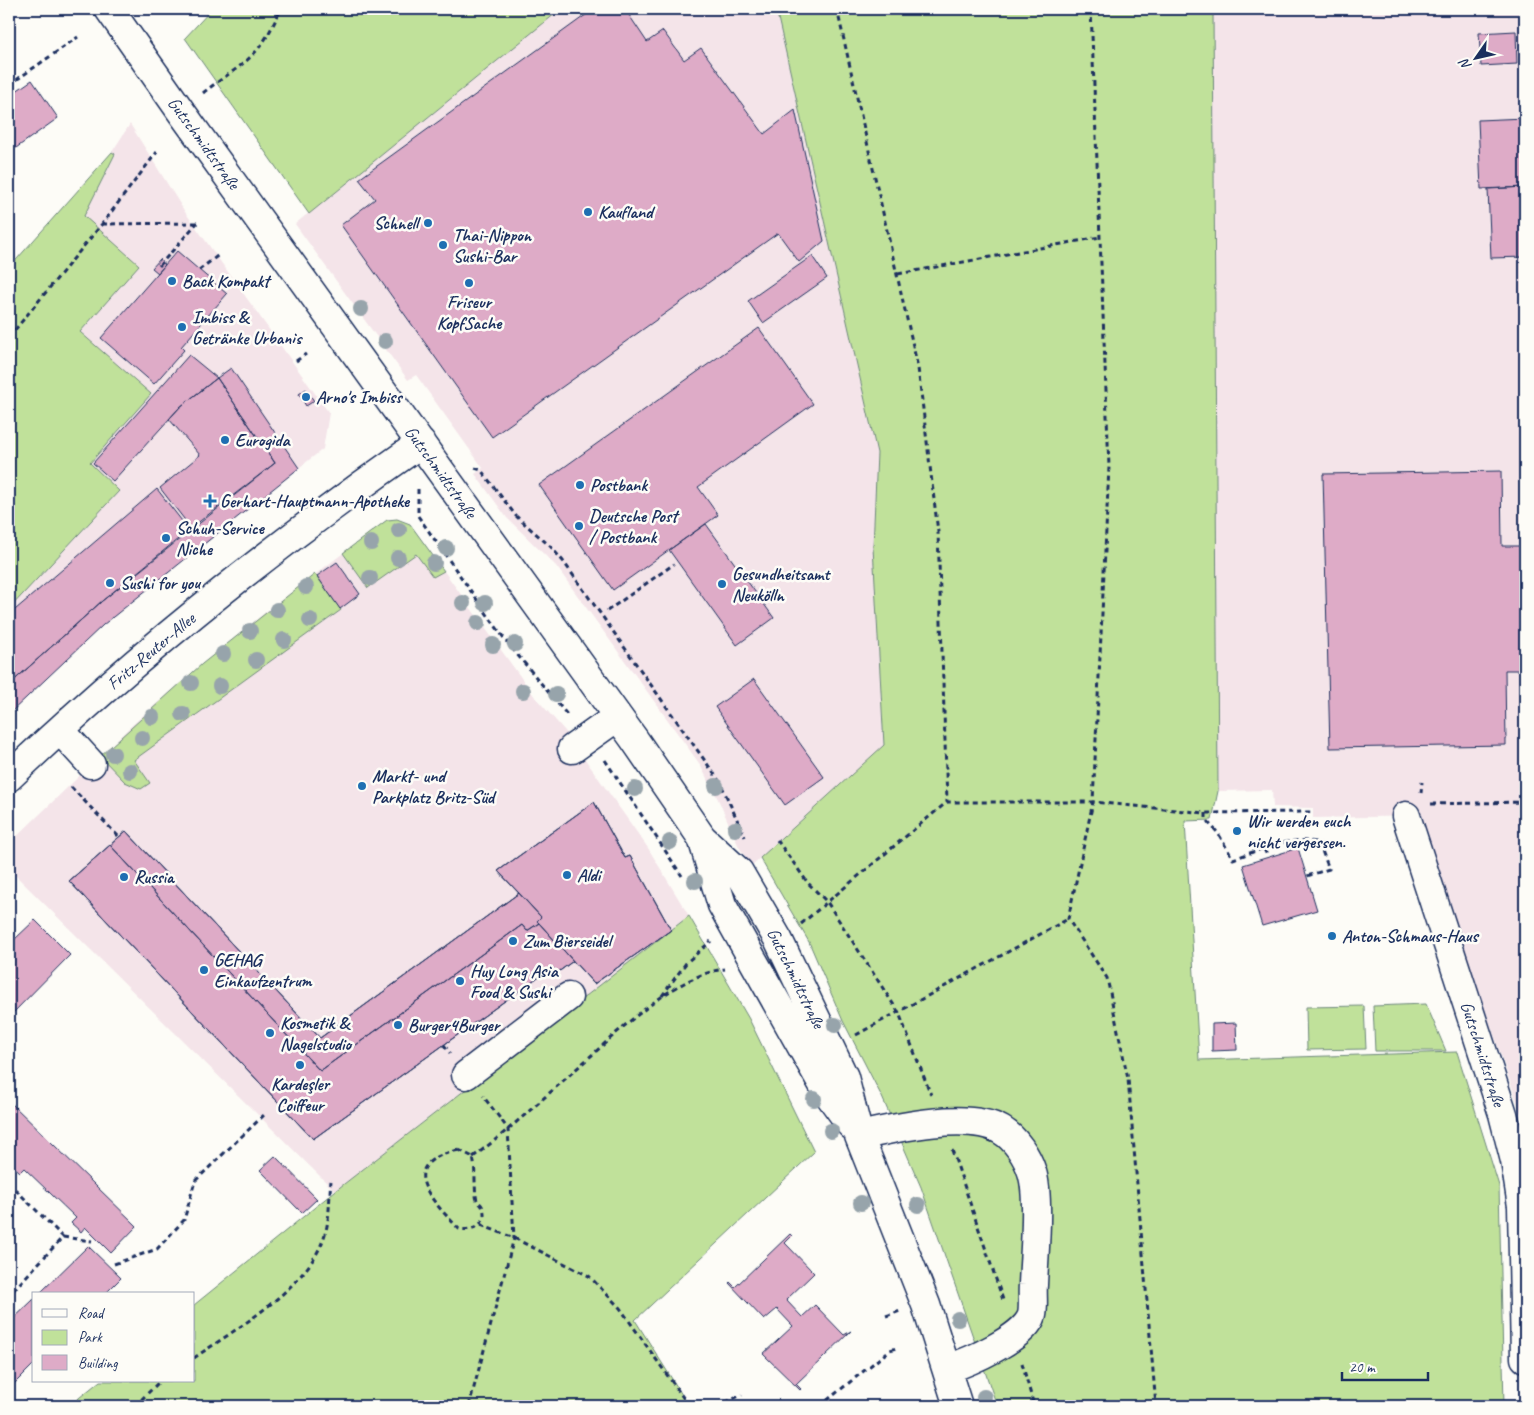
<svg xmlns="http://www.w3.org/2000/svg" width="1534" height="1415" viewBox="0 0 1534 1415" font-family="Caveat,sans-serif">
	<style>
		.built { fill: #f4e4e9 }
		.green { fill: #c0e19a; stroke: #6e887c }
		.building { fill: #deabc7; stroke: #1b2f5e }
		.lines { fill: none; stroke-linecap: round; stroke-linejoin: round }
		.minor-casing { stroke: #1b2f5e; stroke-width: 31 }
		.path { stroke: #1b2f5e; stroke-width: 3; stroke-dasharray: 5 4; stroke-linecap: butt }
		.minor { stroke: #fdfcf7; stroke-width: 28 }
		.tree { fill: #97a4ab }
		.poi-dot { fill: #1f6fb2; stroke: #fdfcf7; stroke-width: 2 }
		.labels { text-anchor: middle; stroke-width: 5; stroke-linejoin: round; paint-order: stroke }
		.street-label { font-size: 18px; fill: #1b2f5e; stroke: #fdfcf7 }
		.poi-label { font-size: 18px; font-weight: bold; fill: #1b2f5e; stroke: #fdfcf7; text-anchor: start }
	</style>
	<rect width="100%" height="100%" fill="#fdfcf7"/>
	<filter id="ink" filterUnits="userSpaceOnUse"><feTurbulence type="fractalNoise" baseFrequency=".02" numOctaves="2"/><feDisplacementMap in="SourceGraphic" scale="10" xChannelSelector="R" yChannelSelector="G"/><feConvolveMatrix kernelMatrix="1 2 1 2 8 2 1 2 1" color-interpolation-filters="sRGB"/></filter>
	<g filter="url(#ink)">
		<path class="built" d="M 561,9 L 776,9 L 877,453 L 873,547 L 884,746 L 751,866 L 739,847 L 718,799 L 699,763 L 556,566 L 507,518 L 475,474 L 483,468 L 416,375 L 408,380 L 295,224 Z
			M 1213,9 L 1525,9 L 1525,1125 L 1423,830 L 1423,816 L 1313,818 L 1313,808 L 1273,807 L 1272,790 L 1218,791 Z
			M 130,124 L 185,212 L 329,413 L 323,449 L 203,543 L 102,626 L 9,714 L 9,609 L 119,491 L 89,463 L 150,394 L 80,332 L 139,265 L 83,216 L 115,155 L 112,152 Z
			M 397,519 L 410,524 L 535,697 L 565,731 L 648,848 L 689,916 L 335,1191 L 9,869 L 9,844 L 130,727 L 202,664 L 272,607 L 387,520 Z"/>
		<path class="green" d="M 212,9 L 561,9 L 309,214 L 185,38 Z
			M 776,9 L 1213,9 L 1218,791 L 1212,820 L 1185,821 L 1199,1060 L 1457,1052 L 1499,1186 L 1504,1406 L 997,1406 L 921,1187 L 882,1097 L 843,1021 L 809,942 L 760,858 L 884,745 L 873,547 L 877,453 Z
			M 112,152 L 115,154 L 84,216 L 139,265 L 80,332 L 151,394 L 90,463 L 119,491 L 9,609 L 9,268 Z
			M 397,519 L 410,524 L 444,571 L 433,577 L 416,554 L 368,588 L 343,553 L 387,520 Z
			M 315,574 L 341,610 L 134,760 L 150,783 L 141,789 L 125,782 L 100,756 L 202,664 Z
			M 689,916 L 749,1019 L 814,1152 L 635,1320 L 689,1406 L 69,1406 L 100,1381 L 194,1381 L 194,1305 L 335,1191 Z
			M 1426,1004 L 1446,1051 L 1375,1051 L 1373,1006 Z
			M 1364,1006 L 1366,1049 L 1307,1050 L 1306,1007 Z"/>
		<path class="building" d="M 594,9 L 625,9 L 647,42 L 663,31 L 684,60 L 701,48 L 764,134 L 795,110 L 824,241 L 799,262 L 778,233 L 492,437 L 341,225 L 375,199 L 359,179 Z
			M 1516,31 L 1517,64 L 1481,66 L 1479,33 Z
			M 32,80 L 58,118 L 9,153 L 9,96 Z
			M 1525,118 L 1525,187 L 1481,189 L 1478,120 Z
			M 1525,187 L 1525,257 L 1491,258 L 1488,189 Z
			M 177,251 L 227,294 L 181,347 L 184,350 L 154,384 L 101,338 Z
			M 812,256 L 827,278 L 763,323 L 748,301 Z
			M 160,259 L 165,265 L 158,273 L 152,268 Z
			M 759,328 L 813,404 L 698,487 L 718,515 L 613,590 L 539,485 Z
			M 189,355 L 217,378 L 180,407 L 113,481 L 93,463 Z
			M 231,368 L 299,468 L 103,625 L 9,714 L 9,685 L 102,601 L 275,463 L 217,378 Z
			M 217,378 L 275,463 L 191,528 L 160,488 L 200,455 L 169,419 L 180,407 Z
			M 306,389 L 314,401 L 306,406 L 299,394 Z
			M 1501,471 L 1502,546 L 1525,546 L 1525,670 L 1505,670 L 1506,745 L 1330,748 L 1323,474 Z
			M 157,489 L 189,530 L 102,601 L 9,685 L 9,615 Z
			M 706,524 L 774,618 L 737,645 L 669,550 Z
			M 337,562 L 360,594 L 340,609 L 317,576 Z
			M 754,679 L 824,777 L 785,805 L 715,707 Z
			M 594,802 L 625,858 L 630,856 L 671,930 L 594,984 L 573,961 L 557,973 L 552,967 L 313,1139 L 69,881 L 126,831 L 320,1038 L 519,893 L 498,871 Z
			M 594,802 L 625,858 L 630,856 L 671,930 L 594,984 L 539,923 L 537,921 L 541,917 L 498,871 Z
			M 126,831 L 320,1038 L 519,893 L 541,917 L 537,921 L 539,923 L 527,931 L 522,925 L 320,1071 L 110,845 Z
			M 110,845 L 320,1071 L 522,925 L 527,931 L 539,923 L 573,961 L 557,973 L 552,967 L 313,1139 L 69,881 Z
			M 1298,848 L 1317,910 L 1262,926 L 1243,865 Z
			M 35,920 L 70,955 L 9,1017 L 9,942 L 13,938 L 15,939 Z
			M 1236,1023 L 1237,1050 L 1212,1051 L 1212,1024 Z
			M 9,1101 L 137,1226 L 111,1253 L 85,1227 L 81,1232 L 71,1223 L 76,1218 L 24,1168 L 20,1172 L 10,1163 L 14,1159 L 9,1153 Z
			M 275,1156 L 317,1199 L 302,1213 L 260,1170 Z
			M 790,1234 L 792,1236 L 785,1243 L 814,1273 L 786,1300 L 802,1317 L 815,1305 L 844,1335 L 851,1331 L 796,1384 L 801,1389 L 800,1390 L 763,1354 L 793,1326 L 777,1309 L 764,1320 L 729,1283 L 730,1282 L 735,1287 Z
			M 88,1246 L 121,1278 L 105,1294 L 39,1294 Z
			M 34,1299 L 34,1364 L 11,1387 L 9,1385 L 9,1323 Z"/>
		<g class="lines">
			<g class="minor-casing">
				<path id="minor" d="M 109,9 L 180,110 L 634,739 L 702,838 L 739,872 L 778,939 L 844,1077 L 859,1136 L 926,1305 L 958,1406
					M 60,730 L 91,764
					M 572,749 L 617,717
					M 9,777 C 137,655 276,544 421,443
					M 1406,816 L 1503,1114 L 1515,1161 L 1522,1206 L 1525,1358
					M 702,838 L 722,905 L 827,1092 L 851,1125
					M 466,1075 L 568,997
					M 859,1136 C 895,1128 968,1111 1001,1130 C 1015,1138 1027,1156 1032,1172 C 1040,1198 1034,1255 1033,1285 C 1032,1294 1034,1306 1032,1315 C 1025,1338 968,1362 947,1369"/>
			</g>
			<path class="path" d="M 837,9 L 918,368 L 938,532 L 947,802
				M 1091,9 L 1109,467 L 1093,802 L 1068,919 L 1107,978 L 1128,1079 L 1156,1406
				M 9,85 L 78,37
				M 203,93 C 221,78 243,67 258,49 C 268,37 274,23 281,9
				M 102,224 L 198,223
				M 159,266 L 197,223
				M 199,270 L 220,254
				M 898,274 L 1100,237
				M 9,337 L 102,224 L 157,152
				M 296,361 L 306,354
				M 475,468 L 481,470 L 516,516 L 551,547 L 563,561 L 720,782 L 745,837
				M 418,489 L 418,516 L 506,641 L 569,717
				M 607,611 L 674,564
				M 605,760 L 682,876
				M 71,787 L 119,837
				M 1421,793 L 1422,782
				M 1431,804 L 1525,802
				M 1206,813 L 1206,820 L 1218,833 L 1233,859 C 1260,850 1291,835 1319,843 L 1329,869 L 1307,876
				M 777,840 L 808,883 L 827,902 L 899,1013 L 931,1095
				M 1264,849 L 1268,857
				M 801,924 L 947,802 L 1093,802 L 1206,813 L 1314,812
				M 662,996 L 686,963 L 711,941
				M 856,1035 L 1068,919
				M 444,1045 L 450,1053
				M 459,1150 L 473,1157 C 476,1169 474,1192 477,1200 C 478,1202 481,1204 482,1206 C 490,1223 473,1232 459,1229 C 432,1200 393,1164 459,1150 Z
				M 952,1150 L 1003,1300
				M 473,1157 C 515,1126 553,1089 592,1055 C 626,1024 679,974 725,969
				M 9,1183 L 63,1237 L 9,1295
				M 481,1225 L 514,1238 L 589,1276 L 620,1308 L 689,1406
				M 63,1237 L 92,1241
				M 114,1264 L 157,1249 L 184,1220 L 195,1181 L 264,1115
				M 886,1316 L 900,1311
				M 194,1358 C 237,1328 310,1287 325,1234 C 330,1218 329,1198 331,1181
				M 1022,1363 L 1034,1406
				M 135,1406 L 160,1381
				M 469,1406 L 514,1238 L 508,1129 L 483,1096
				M 717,1406 L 742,1395
				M 820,1406 L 890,1350 L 897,1348"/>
			<use href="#minor" class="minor"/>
		</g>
		<g class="tree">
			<circle cx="361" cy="309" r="8"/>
			<circle cx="385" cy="341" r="8"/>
			<circle cx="399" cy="530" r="8"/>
			<circle cx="371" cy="543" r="8"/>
			<circle cx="446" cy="548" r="8"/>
			<circle cx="398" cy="558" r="8"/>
			<circle cx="434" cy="563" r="8"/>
			<circle cx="370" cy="578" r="8"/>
			<circle cx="306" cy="587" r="8"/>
			<circle cx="463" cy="603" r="8"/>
			<circle cx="485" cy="603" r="8"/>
			<circle cx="277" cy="610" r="8"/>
			<circle cx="310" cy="620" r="8"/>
			<circle cx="478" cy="623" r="8"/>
			<circle cx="250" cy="631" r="8"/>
			<circle cx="284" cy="640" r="8"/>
			<circle cx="515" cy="644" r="8"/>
			<circle cx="493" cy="645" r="8"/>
			<circle cx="223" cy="654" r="8"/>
			<circle cx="256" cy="660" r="8"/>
			<circle cx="191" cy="683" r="8"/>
			<circle cx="220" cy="686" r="8"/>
			<circle cx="523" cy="691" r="8"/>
			<circle cx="556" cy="694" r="8"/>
			<circle cx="183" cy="714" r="8"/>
			<circle cx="152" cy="717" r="8"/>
			<circle cx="142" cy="738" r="8"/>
			<circle cx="113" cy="754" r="8"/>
			<circle cx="130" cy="771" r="8"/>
			<circle cx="716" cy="786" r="8"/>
			<circle cx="635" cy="789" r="8"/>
			<circle cx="735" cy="829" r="8"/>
			<circle cx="670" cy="842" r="8"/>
			<circle cx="695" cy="881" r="8"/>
			<circle cx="835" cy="1025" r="8"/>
			<circle cx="814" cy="1099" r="8"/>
			<circle cx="831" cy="1131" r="8"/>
			<circle cx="861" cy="1203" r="8"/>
			<circle cx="918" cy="1205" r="8"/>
			<circle cx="958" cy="1319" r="8"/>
			<circle cx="984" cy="1397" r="8"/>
		</g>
	</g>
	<g class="poi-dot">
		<circle cx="588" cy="212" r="5"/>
		<circle cx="428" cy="223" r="5"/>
		<circle cx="443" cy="245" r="5"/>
		<circle cx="172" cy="281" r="5"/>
		<circle cx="469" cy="283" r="5"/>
		<circle cx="182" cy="327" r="5"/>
		<circle cx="306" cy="397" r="5"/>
		<circle cx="225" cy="440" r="5"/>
		<circle cx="580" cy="485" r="5"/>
		<path d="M207.5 493.5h5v5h5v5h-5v5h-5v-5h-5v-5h5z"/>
		<circle cx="579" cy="526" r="5"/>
		<circle cx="166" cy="538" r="5"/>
		<circle cx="110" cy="583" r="5"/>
		<circle cx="722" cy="584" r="5"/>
		<circle cx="362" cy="786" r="5"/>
		<circle cx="1237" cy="831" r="5"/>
		<circle cx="567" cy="875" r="5"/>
		<circle cx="124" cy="877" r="5"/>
		<circle cx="1332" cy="936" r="5"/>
		<circle cx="513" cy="941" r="5"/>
		<circle cx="204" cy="970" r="5"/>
		<circle cx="460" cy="981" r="5"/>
		<circle cx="398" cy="1025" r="5"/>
		<circle cx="270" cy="1033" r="5"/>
		<circle cx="300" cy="1065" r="5"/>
	</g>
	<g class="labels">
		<g class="street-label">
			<text transform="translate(204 143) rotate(54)" y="6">Gutschmidtstraße</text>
			<text transform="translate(441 472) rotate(54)" y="6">Gutschmidtstraße</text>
			<text transform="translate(151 651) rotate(-40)" y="6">Fritz-Reuter-Allee</text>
			<text transform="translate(796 978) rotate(64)" y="6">Gutschmidtstraße</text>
			<text transform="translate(1483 1054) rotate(72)" y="6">Gutschmidtstraße</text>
		</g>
		<g class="poi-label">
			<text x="598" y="218">Kaufland</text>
			<text x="418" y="229" text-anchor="end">Schnell</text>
			<text x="453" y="241">Thai-Nippon<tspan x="453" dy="21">Sushi-Bar</tspan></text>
			<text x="182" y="287">Back Kompakt</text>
			<text x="469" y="308" text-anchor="middle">Friseur<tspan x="469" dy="21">KopfSache</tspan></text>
			<text x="192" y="323">Imbiss &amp;<tspan x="192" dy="21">Getränke Urbanis</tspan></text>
			<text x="316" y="403">Arno's Imbiss</text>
			<text x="235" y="446">Eurogida</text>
			<text x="590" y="491">Postbank</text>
			<text x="220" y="507">Gerhart-Hauptmann-Apotheke</text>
			<text x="589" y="522">Deutsche Post<tspan x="589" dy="21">/ Postbank</tspan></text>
			<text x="176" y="534">Schuh-Service<tspan x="176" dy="21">Niche</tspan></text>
			<text x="732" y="580">Gesundheitsamt<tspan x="732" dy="21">Neukölln</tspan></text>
			<text x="120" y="589">Sushi for you</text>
			<text x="372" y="782">Markt- und<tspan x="372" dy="21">Parkplatz Britz-Süd</tspan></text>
			<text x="1247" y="827">Wir werden euch<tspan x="1247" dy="21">nicht vergessen.</tspan></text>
			<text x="577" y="881">Aldi</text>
			<text x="134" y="883">Russia</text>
			<text x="1342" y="942">Anton-Schmaus-Haus</text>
			<text x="523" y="947">Zum Bierseidel</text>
			<text x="214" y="966">GEHAG<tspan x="214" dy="21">Einkaufzentrum</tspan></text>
			<text x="470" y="977">Huy Long Asia<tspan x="470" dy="21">Food &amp; Sushi</tspan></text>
			<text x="280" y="1029">Kosmetik &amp;<tspan x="280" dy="21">Nagelstudio</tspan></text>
			<text x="408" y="1031">Burger4Burger</text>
			<text x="300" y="1090" text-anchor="middle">Kardeşler<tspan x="300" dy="21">Coiffeur</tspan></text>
		</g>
	</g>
	<rect width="1534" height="1415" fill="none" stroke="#fdfcf7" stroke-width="30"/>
	<rect x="15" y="15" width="1504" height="1385" fill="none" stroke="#1b2f5e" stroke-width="2" filter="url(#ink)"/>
	<rect x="32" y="1292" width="162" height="90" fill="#fdfcf7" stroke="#a3aaba"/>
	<rect x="42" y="1309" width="25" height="8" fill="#fdfcf7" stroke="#a3aaba"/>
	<text x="78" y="1318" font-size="15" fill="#1b2f5e">Road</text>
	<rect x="42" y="1330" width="25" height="15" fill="#c0e19a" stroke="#a3aaba"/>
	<text x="78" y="1342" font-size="15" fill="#1b2f5e">Park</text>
	<rect x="42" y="1355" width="25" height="15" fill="#deabc7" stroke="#a3aaba"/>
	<text x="78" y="1368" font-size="15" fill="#1b2f5e">Building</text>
	<g transform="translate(1476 58) rotate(236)" stroke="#fdfcf7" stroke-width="4" paint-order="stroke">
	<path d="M0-4L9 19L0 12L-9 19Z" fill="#1b2f5e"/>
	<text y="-8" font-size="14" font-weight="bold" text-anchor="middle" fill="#1b2f5e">N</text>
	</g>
	<path d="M1342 1372v8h86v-8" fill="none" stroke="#1b2f5e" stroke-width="2.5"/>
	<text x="1349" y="1372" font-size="15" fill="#1b2f5e" stroke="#fdfcf7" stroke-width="4" paint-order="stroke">20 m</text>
</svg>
